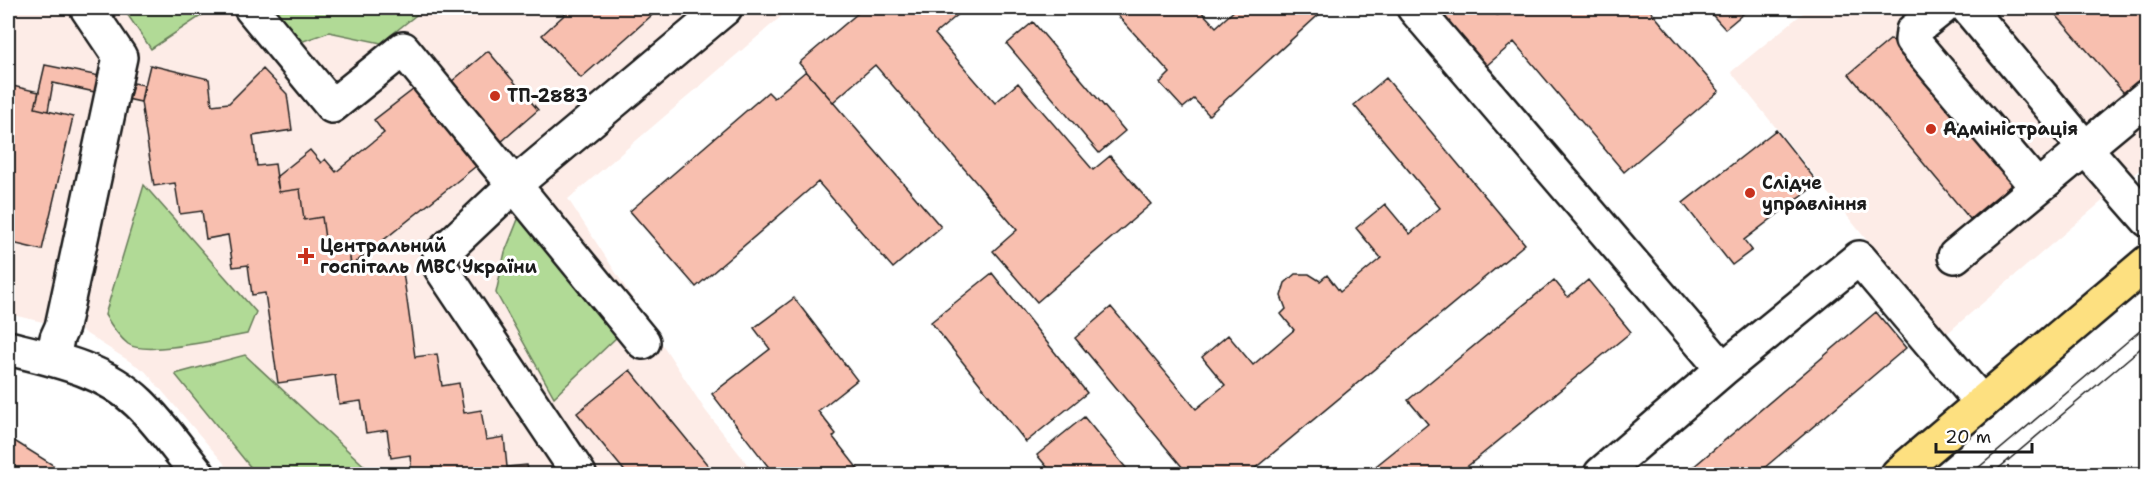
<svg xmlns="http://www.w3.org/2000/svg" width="2155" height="482" viewBox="0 0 2155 482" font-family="'Shantell Sans',sans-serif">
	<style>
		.built { fill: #fdece7 }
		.green { fill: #b1da96; stroke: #667b59; stroke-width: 1.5 }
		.building { fill: #f8bfaf; stroke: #1c1c1c; stroke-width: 1.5 }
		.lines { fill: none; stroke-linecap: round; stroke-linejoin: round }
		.minor-casing { stroke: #1c1c1c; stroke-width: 38 }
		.major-casing { stroke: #1c1c1c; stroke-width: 38 }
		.minor { stroke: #fff; stroke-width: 33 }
		.major { stroke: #fde080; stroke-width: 33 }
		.tram { stroke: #1c1c1c; stroke-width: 1.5 }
		.poi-dot { fill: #c8321e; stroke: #fff; stroke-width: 2 }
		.labels { text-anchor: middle; stroke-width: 6; stroke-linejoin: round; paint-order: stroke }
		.poi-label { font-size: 18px; font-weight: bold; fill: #1c1c1c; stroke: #fff; text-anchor: start }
	</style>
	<rect width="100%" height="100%" fill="#fff"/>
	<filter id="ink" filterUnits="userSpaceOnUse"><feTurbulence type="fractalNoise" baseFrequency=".0167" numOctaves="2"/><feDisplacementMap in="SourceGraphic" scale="12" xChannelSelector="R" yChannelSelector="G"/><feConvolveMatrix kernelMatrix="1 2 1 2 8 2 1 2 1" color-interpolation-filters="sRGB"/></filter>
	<g filter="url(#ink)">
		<path class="built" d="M 8,8 L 791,8 L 568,199 L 705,410 L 755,474 L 233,474 L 145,371 L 82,331 L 8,314 Z
			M 1809,8 L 2147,8 L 2147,163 L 1944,336 L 1731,72 Z"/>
		<path class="green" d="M 123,8 L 213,8 L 151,49 Z
			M 265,8 L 425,8 L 381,43 L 329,32 L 298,43 Z
			M 144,185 L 256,312 L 247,334 C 223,338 146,357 128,344 C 118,336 111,325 105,315 Z
			M 519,217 L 618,336 L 554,397 L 496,293 L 505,252 Z
			M 245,355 L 373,474 L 256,474 L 175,374 Z"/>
		<path class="building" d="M 572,8 L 660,8 L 581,78 L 542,35 Z
			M 864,8 L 955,8 L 960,13 L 935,34 L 995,103 L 1018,83 L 1093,170 L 1110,156 L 1151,204 L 1037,302 L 993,251 L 1017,230 L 875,65 L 833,102 L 799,63 Z
			M 1111,8 L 1198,8 L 1216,27 L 1237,8 L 1326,8 L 1209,115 L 1194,99 L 1183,108 L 1160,83 L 1170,73 Z
			M 1436,8 L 1490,8 L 1497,15 L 1506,8 L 1648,8 L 1719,91 L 1624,172 L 1514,42 L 1486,66 Z
			M 1706,8 L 1750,8 L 1725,29 Z
			M 2050,8 L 2142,8 L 2148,14 L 2148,73 L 2124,93 Z
			M 1033,22 L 1125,131 L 1099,153 L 1007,44 Z
			M 1891,39 L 2012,184 L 1970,219 L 1849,74 Z
			M 488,51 L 538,110 L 501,142 L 451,82 Z
			M 45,65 L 144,85 L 141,102 L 53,83 L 48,111 L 35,108 Z
			M 150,65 L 209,79 L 212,105 L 229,103 L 263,69 L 287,94 L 292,130 L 253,136 L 257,166 L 275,164 L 279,192 L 300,189 L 304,220 L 322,217 L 326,246 L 348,243 L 352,272 L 402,265 L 415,357 L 437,354 L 442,386 L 459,383 L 464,413 L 481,410 L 486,440 L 504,437 L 507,467 L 527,465 L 529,474 L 412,474 L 410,455 L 391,458 L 387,430 L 366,433 L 361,401 L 339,404 L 335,375 L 278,383 L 265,293 L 252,295 L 248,265 L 233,267 L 228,235 L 206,239 L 202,211 L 180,214 L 175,183 L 154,186 L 141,102 Z
			M 806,71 L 941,227 L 893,268 L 818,182 L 696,287 L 630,211 L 768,92 L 774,98 Z
			M 1386,78 L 1525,244 L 1248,474 L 1188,474 L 1075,338 L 1111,307 L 1196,409 L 1225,385 L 1202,357 L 1228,335 L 1253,365 L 1294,330 L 1281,314 L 1286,309 L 1281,296 L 1285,283 L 1295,274 L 1309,274 L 1320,281 L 1327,275 L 1340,292 L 1381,258 L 1356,228 L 1385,204 L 1410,234 L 1440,208 L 1354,105 Z
			M 8,85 L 39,92 L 35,108 L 73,117 L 42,250 L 8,242 Z
			M 418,86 L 480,163 L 351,266 L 348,243 L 326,246 L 322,217 L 304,220 L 300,189 L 279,192 L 276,177 L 310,150 L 321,163 L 325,159 L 336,172 L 384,133 L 374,120 Z
			M 1776,130 L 1818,183 L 1744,240 L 1752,250 L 1732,265 L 1683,203 Z
			M 992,273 L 1087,393 L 1026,442 L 931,322 Z
			M 1554,280 L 1568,297 L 1588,280 L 1631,332 L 1458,474 L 1366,474 L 1428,424 L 1408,400 Z
			M 794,298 L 857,380 L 818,411 L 836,434 L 833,437 L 862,474 L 774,474 L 712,394 L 770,349 L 754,328 Z
			M 1876,312 L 1906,348 L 1757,474 L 1685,474 Z
			M 630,370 L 715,474 L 627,474 L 577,413 Z
			M 1084,417 L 1131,474 L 1053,474 L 1037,455 Z
			M 8,437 L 53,465 L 63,474 L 8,474 Z"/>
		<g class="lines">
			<g class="minor-casing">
				<path id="minor" d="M 251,8 L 332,106 L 403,49 L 643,342
					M 1414,8 L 1723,369
					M 1942,8 L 1913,31 L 1912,40 L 2037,187
					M 1968,8 L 2085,148 L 2148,220
					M 1955,256 L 2148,96
					M 8,348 C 53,359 104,369 139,403 C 160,423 180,452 198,474
					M 53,359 L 57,338 L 62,327 L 120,57 L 87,8
					M 579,474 L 441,268 L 439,261 L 441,254 L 514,185 L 725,8
					M 1601,474 L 1723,369 L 1859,258 L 1982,403"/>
			</g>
			<g class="major-casing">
				<path id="major" d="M 1898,474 L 2148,262"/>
			</g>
			<use href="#minor" class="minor"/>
			<use href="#major" class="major"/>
			<path class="tram" d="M 1971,474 L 2148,324
				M 1992,474 L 2148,342"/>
		</g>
	</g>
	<g class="poi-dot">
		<circle cx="495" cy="96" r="6"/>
		<circle cx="1931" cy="129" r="6"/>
		<circle cx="1750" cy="193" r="6"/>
		<path d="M303 247h6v6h6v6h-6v6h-6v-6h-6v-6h6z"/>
	</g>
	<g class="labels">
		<g class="poi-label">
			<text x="507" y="102">ТП-2883</text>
			<text x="1943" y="135">Адміністрація</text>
			<text x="1762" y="189">Слідче<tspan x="1762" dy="21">управління</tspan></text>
			<text x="320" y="252">Центральний<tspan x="320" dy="21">госпіталь МВС України</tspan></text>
		</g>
	</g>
	<rect width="2155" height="482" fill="none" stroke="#fff" stroke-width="30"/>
	<rect x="15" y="15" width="2125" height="452" fill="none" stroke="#1c1c1c" stroke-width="2" filter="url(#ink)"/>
	<path d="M1936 443v9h96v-9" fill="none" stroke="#1c1c1c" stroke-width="3"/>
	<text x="1945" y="443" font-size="18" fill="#1c1c1c" stroke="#ffffff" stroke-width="4.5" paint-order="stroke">20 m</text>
</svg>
